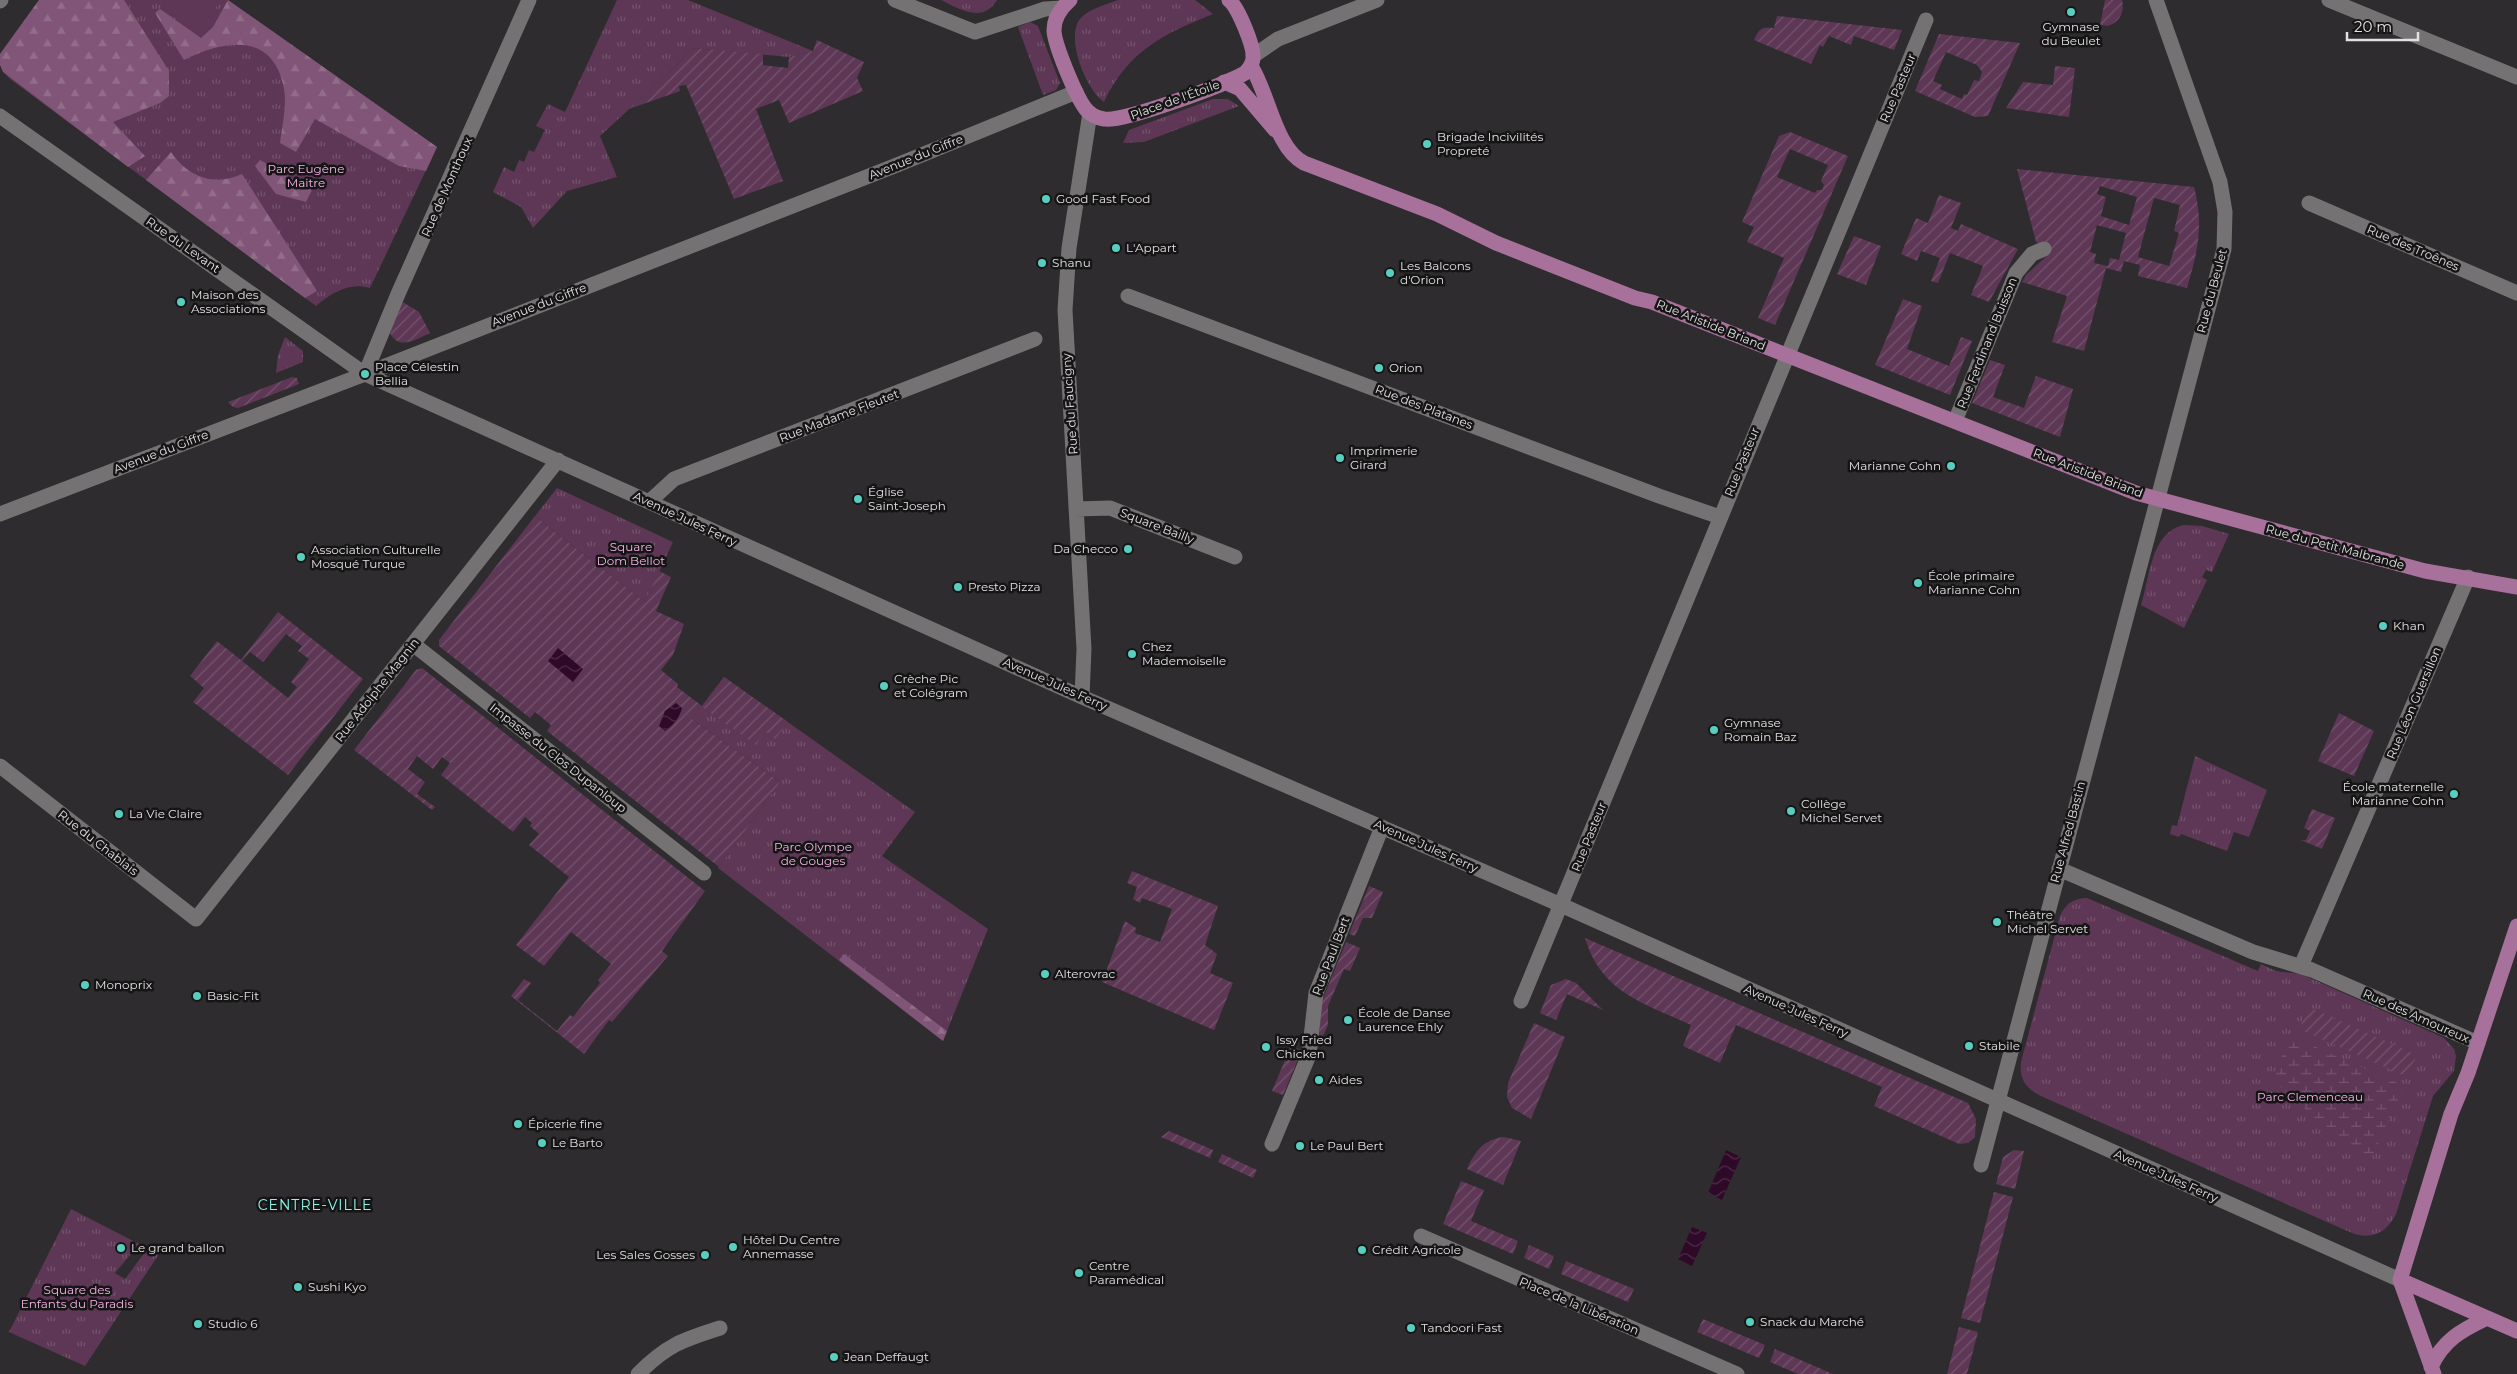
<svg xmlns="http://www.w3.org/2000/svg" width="2517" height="1374" viewBox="0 0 2517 1374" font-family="Montserrat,sans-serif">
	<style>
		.grass { fill: url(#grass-tufts) }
		.forest { fill: url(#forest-firs) }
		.wetland { fill: url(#wetland-marsh) }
		.garden { fill: url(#garden-furrows); fill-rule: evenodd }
		.pitch { fill: #5d3755 }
		.water { fill: url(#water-waves) }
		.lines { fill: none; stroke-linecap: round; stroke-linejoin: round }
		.minor { stroke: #747273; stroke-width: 15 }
		.major { stroke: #a8719c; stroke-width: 15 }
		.poi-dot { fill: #58cec0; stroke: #161516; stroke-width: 2 }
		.labels { text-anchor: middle; stroke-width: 5; stroke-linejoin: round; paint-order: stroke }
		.poi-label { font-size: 12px; fill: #e2e0e1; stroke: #161516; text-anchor: start }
		.street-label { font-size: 12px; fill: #e2e0e1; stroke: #161516 }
		.park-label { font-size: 12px; fill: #f6b2e7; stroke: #161516 }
		.neighbourhood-label { font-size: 14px; letter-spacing: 1px; fill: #8df6e9; stroke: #161516 }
	</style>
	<defs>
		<pattern id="grass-tufts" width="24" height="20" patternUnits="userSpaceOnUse" patternTransform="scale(1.25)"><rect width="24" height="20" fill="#5d3755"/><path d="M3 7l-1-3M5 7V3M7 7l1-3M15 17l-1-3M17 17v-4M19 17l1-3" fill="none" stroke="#74546d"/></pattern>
		<pattern id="forest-firs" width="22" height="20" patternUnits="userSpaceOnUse" patternTransform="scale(1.25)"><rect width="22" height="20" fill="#805577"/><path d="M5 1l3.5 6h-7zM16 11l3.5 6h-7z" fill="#926d8a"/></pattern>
		<pattern id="wetland-marsh" width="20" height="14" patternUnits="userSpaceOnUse" patternTransform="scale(1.25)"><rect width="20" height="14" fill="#5d3755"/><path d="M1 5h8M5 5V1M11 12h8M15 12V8" fill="none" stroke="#74546d"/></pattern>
		<pattern id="garden-furrows" width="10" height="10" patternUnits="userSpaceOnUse" patternTransform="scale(1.25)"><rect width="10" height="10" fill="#5d3755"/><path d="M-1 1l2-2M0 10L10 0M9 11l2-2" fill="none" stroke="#74546d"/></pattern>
		<pattern id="water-waves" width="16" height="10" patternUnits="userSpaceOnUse" patternTransform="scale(1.25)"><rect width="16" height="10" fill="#2e0928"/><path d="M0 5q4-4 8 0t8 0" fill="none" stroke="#4c2d47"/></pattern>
	</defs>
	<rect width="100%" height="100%" fill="#2e2c2e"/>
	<path class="grass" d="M 39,0 L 228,0 L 437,147 L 370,288 C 350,282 331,293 316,306 L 10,79 C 2,71 0,65 0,54 Z
		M 617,0 L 688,0 L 813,51 L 789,57 L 691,48 L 679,63 L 600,136 L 617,177 L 567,191 L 533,228 L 521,207 L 493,192 L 504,167 L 514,172 L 519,160 L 524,162 L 529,150 L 534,152 L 545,130 L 536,126 L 548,104 L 565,112 Z
		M 941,0 L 997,0 C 983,24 959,9 941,0 Z
		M 1118,0 L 1195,0 L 1213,14 C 1163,34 1128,51 1104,102 C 1086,90 1065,37 1080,19 C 1088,9 1105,5 1118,0 Z
		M 1030,22 L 1038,26 L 1060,83 L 1056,90 L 1043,95 L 1018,27 Z
		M 1213,99 L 1228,99 L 1239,106 L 1144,142 L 1123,143 L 1129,130 Z
		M 285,337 L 303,351 L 303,362 L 276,373 L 278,355 Z
		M 557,488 L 673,542 L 645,602 L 535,516 Z
		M 2183,525 L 2202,526 L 2229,534 L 2212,572 L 2206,570 L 2202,577 L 2207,580 L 2184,628 L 2141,605 C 2150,577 2150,534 2183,525 Z
		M 724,677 L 915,812 L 882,856 L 988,929 L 943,1041 L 718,868 L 780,782 L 692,719 Z
		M 2195,756 L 2267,790 L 2249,837 L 2234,832 L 2227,851 L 2181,834 L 2179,837 L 2170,834 L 2172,825 L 2177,826 Z
		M 2087,898 L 2258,971 L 2261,964 L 2276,971 L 2301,974 L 2444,1038 L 2454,1049 L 2456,1056 L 2454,1071 L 2433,1096 L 2396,1214 C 2387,1233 2371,1240 2352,1233 L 2043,1097 C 2027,1089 2019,1081 2021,1062 L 2060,916 C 2065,904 2074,898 2087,898 Z
		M 71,1209 L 139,1244 L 115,1273 L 125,1279 L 148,1248 L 159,1254 L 85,1366 L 9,1332 Z"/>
	<path class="forest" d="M 39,0 L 124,0 L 169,71 L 169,96 L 160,103 L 113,122 L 145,156 L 128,167 L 3,72 L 0,65 L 0,54 Z
		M 228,0 L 437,147 L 426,171 L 399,166 L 315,119 L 296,152 L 280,143 C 282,127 287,105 284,89 C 274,32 225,39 184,60 L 155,13 L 160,9 L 201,38 L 213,27 Z
		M 171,152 C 188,177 214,187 242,174 L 317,291 L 305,298 L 146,180 Z
		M 260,160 L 312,190 L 306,202 L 276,194 L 255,166 Z
		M 844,954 L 947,1031 L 943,1041 L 839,960 Z"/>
	<path class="wetland" d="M 2291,1036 L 2404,1086 L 2368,1166 L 2273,1080 Z"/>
	<path class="garden" d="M 2105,0 L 2122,0 C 2125,12 2120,22 2108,26 L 2100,25 Z
		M 1777,16 L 1902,30 L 1894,50 L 1854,36 L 1851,45 L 1829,36 L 1823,47 L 1820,45 L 1811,64 L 1754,40 C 1759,29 1761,26 1774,28 Z
		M 1939,34 L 2020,43 L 1988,116 L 1975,117 L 1915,91 ZM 1946,52 L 1977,65 L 1982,72 L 1979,81 L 1974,80 L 1967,95 L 1964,94 L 1962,99 L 1940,89 L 1942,85 L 1933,81 Z
		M 817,40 L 864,62 L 857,78 L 863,91 L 789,123 L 779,100 L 756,109 L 783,181 L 734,199 L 686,85 L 679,86 L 680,91 L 629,109 L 679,63 L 691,48 L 763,54 L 763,65 L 788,68 L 789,57 L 813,51 Z
		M 2055,66 L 2075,68 L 2069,117 L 2006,108 L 2023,82 L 2053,85 Z
		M 1790,132 L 1848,156 L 1775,325 L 1758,318 L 1784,258 L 1747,242 L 1754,227 L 1742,222 L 1779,136 ZM 1790,149 L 1828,165 L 1821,181 L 1824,185 L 1822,190 L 1817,190 L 1815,193 L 1777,177 Z
		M 2017,169 L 2194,187 C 2204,226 2198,250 2187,288 L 2138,276 L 2140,265 L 2124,261 L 2121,272 L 2106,268 L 2084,351 L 2052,342 L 2067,296 L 2022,282 L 2026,275 L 2050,253 L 2036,242 ZM 2100,186 L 2137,197 L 2129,225 L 2101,216 L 2106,197 L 2097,194 ZM 2154,198 L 2180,205 L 2174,231 L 2179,233 L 2169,266 L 2138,257 ZM 2097,225 L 2126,233 L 2119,260 L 2110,258 L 2108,266 L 2094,263 L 2096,254 L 2090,252 Z
		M 1939,195 L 1961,203 L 1951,228 L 1958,231 L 1961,224 L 2018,249 L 1989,302 L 1971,295 L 1983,266 L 1950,253 L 1938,283 L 1931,281 L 1940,258 L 1921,251 L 1917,261 L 1901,254 L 1916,218 L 1928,223 Z
		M 1854,236 L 1881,246 L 1866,285 L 1837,274 Z
		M 1903,299 L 1922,306 L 1907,349 L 1949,366 L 1961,337 L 1972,341 L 1950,395 L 1875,365 Z
		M 401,301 L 419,312 L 430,333 C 417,339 399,351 390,333 Z
		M 1990,360 L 2005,365 L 1993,397 L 2024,408 L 2036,376 L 2073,389 L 2060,437 L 1972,403 Z
		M 292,377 L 297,378 L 299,384 L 238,408 L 233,407 L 228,402 Z
		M 535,516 L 645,602 L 659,571 L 671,577 L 656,611 L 684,624 L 673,655 L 661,670 L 678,684 L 677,687 L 702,706 L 724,677 L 788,722 L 775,739 L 765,731 L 756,745 L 702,707 L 692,719 L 780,782 L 719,867 L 547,731 L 551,725 L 535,712 L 530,718 L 439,646 L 439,640 Z
		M 278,612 L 363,679 L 288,775 L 193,702 L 204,688 L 190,676 L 217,641 L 241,660 ZM 286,634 L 302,646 L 298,651 L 309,659 L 291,682 L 297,687 L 288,698 L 242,661 L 250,652 L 263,662 Z
		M 422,668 L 705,891 L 662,951 L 668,956 L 612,1022 L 609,1020 L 584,1054 L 511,996 L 524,979 L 531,983 L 518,1000 L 557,1031 L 570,1015 L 573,1017 L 600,983 L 598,980 L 611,964 L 571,932 L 544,966 L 516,945 L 569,877 L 529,845 L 539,834 L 530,826 L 532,823 L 525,817 L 513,832 L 441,775 L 450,763 L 442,757 L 433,769 L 417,756 L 408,769 L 425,782 L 417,794 L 435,807 L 432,810 L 354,750 L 416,670 Z
		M 2339,713 L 2374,731 L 2354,776 L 2318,761 Z
		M 2312,809 L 2335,818 L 2322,849 L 2301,840 L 2306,840 L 2310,831 L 2304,828 Z
		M 1132,871 L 1218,906 L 1205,945 L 1217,954 L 1210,973 L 1233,983 L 1214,1030 L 1102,982 L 1125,921 L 1136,928 L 1135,933 L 1160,942 L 1172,909 L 1142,898 L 1140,903 L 1133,899 L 1137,887 L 1127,883 Z
		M 1369,886 L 1383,892 L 1372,918 L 1363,918 L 1355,936 L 1349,934 Z
		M 1585,938 L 1968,1103 L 1976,1119 L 1975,1137 L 1968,1143 L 1959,1144 L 1874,1106 L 1882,1087 L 1736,1025 L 1720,1063 L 1683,1046 L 1691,1025 C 1644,1003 1601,993 1585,938 Z
		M 1346,942 L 1360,948 L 1350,971 L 1344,969 L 1328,1006 L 1328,1025 L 1323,1036 L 1319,1035 L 1321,1003 Z
		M 1566,979 L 1576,983 L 1603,1010 L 1567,994 L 1556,1020 L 1540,1013 L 1551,985 Z
		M 2309,1007 L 2417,1055 L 2407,1077 L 2299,1029 Z
		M 1534,1023 L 1565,1037 L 1531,1119 L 1512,1108 L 1507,1097 L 1508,1083 Z
		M 1291,1046 L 1302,1050 L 1283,1095 L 1272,1091 Z
		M 1169,1131 L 1213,1150 L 1210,1158 L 1161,1137 Z
		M 1504,1137 L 1521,1141 L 1503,1185 L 1467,1169 C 1475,1151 1484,1139 1504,1137 Z
		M 2014,1150 L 2024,1151 L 2015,1189 L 1996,1184 L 2003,1157 Z
		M 1222,1154 L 1257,1170 L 1253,1178 L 1218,1162 Z
		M 1461,1181 L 1484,1190 L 1471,1221 L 1518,1241 L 1513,1254 L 1443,1224 Z
		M 1994,1192 L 2013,1197 L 1980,1323 L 1961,1318 Z
		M 1529,1245 L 1554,1256 L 1549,1269 L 1524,1258 Z
		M 1566,1261 L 1634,1289 L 1628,1302 L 1561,1274 Z
		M 1703,1319 L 1765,1345 L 1759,1358 L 1697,1332 Z
		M 1959,1327 L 1978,1332 L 1967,1374 L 1947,1374 Z
		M 1775,1349 L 1833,1374 L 1798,1374 L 1770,1362 Z"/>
	<path class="pitch" d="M 167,0 L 213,0 L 218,4 L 198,33 L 162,7 Z"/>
	<path class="water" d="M 558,648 L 583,669 L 573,682 L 548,661 Z
		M 676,703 L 682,708 C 679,719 673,725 665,731 L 659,726 L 665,711 Z
		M 1726,1150 L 1741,1157 L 1722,1200 L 1708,1193 Z
		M 1692,1227 L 1707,1233 L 1692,1266 L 1678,1259 Z"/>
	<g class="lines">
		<path class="minor" d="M 895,0 L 975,32 L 1045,9 L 1062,8
			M 2329,0 L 2517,77
			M 0,1 L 1,0
			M 1253,56 L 1278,39 L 1377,0
			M 0,116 L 365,374 L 1082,697 L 1561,905 L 2400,1280
			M 2309,203 L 2517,293
			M 1128,296 L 1659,496 L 1720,517
			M 365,374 L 398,294 L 529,0
			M 1955,421 L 2016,273 L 2032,254 L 2044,249
			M 649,502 L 674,479 L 1035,339
			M 1076,509 L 1110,508 L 1235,557
			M 0,514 L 365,374 L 897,165 L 1076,92
			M 413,644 L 704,873
			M 1082,697 L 1084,649 L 1065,310 L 1069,248 L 1090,113
			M 0,766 L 196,919 L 558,460
			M 2059,869 L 2253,952 L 2312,970 L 2478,1043
			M 2301,966 L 2468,577
			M 1521,1001 L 1926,20
			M 1272,1144 L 1309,1055 L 1316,993 L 1382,827
			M 1981,1165 L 2224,249 L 2225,212 L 2220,182 L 2156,0
			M 1421,1236 L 1737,1374
			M 638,1374 C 667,1345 682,1340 720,1328"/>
		<path class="major" d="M 1070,0 C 1061,8 1054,17 1054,30 C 1054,44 1076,96 1085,108 C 1089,114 1097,118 1104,119 C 1122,123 1227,84 1245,73 C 1249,69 1252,65 1253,59 C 1255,48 1238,7 1229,0
			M 1251,66 C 1269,94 1275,148 1304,163 L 1437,214 L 1496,243 L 1635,298 L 1652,302 L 2136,493 L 2425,571 L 2517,587
			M 1224,82 L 1240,89 L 1275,130
			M 2400,1280 L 2517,1331
			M 2431,1367 C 2443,1340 2462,1330 2487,1318
			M 2434,1374 L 2400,1280 L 2451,1114 L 2468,1073 L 2517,926"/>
	</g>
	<g class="poi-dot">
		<circle cx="2071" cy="12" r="5"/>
		<circle cx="1427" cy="144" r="5"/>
		<circle cx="1046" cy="199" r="5"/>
		<circle cx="1116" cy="248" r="5"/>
		<circle cx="1042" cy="263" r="5"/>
		<circle cx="1390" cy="273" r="5"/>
		<circle cx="181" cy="302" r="5"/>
		<circle cx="1379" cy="368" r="5"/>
		<circle cx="365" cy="374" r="5"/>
		<circle cx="1340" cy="458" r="5"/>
		<circle cx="1951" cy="466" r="5"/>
		<circle cx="858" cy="499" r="5"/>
		<circle cx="1128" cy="549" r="5"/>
		<circle cx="301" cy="557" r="5"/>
		<circle cx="1918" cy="583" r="5"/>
		<circle cx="958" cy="587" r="5"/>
		<circle cx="2383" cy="626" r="5"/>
		<circle cx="1132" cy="654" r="5"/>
		<circle cx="884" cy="686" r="5"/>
		<circle cx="1714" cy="730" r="5"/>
		<circle cx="2454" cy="794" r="5"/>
		<circle cx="1791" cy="811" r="5"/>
		<circle cx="119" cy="814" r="5"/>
		<circle cx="1997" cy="922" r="5"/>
		<circle cx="1045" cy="974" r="5"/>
		<circle cx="85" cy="985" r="5"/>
		<circle cx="197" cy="996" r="5"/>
		<circle cx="1348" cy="1020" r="5"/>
		<circle cx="1969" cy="1046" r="5"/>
		<circle cx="1266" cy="1047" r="5"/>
		<circle cx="1319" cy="1080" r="5"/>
		<circle cx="518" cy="1124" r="5"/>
		<circle cx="542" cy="1143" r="5"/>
		<circle cx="1300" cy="1146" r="5"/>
		<circle cx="733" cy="1247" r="5"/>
		<circle cx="121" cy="1248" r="5"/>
		<circle cx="1362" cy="1250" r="5"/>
		<circle cx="705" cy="1255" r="5"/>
		<circle cx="1079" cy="1273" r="5"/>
		<circle cx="298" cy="1287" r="5"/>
		<circle cx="1750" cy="1322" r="5"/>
		<circle cx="198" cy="1324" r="5"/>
		<circle cx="1411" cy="1328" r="5"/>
		<circle cx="834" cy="1357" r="5"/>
	</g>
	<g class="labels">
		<g class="poi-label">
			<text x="2071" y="31" text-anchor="middle">Gymnase<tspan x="2071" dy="14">du Beulet</tspan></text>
			<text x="1437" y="141">Brigade Incivilités<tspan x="1437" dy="14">Propreté</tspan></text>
			<text x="1056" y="203">Good Fast Food</text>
			<text x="1126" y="252">L'Appart</text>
			<text x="1052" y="267">Shanu</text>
			<text x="1400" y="270">Les Balcons<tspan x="1400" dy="14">d'Orion</tspan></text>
			<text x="191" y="299">Maison des<tspan x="191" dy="14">Associations</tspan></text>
			<text x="375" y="371">Place Célestin<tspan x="375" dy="14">Bellia</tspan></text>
			<text x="1389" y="372">Orion</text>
			<text x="1350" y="455">Imprimerie<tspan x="1350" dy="14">Girard</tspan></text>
			<text x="1941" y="470" text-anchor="end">Marianne Cohn</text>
			<text x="868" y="496">Église<tspan x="868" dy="14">Saint-Joseph</tspan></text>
			<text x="1118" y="553" text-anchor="end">Da Checco</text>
			<text x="311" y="554">Association Culturelle<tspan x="311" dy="14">Mosqué Turque</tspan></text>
			<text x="1928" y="580">École primaire<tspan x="1928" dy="14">Marianne Cohn</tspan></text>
			<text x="968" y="591">Presto Pizza</text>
			<text x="2393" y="630">Khan</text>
			<text x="1142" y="651">Chez<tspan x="1142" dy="14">Mademoiselle</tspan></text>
			<text x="894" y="683">Crèche Pic<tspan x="894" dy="14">et Colégram</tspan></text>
			<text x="1724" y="727">Gymnase<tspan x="1724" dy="14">Romain Baz</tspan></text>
			<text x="2444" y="791" text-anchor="end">École maternelle<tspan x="2444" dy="14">Marianne Cohn</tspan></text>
			<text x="1801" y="808">Collège<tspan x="1801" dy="14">Michel Servet</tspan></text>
			<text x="129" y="818">La Vie Claire</text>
			<text x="2007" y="919">Théâtre<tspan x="2007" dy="14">Michel Servet</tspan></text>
			<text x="1055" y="978">Alterovrac</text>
			<text x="95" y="989">Monoprix</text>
			<text x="207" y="1000">Basic-Fit</text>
			<text x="1358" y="1017">École de Danse<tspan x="1358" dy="14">Laurence Ehly</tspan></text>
			<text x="1276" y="1044">Issy Fried<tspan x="1276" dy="14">Chicken</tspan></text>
			<text x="1979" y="1050">Stabile</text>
			<text x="1329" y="1084">Aides</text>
			<text x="528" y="1128">Épicerie fine</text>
			<text x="552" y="1147">Le Barto</text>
			<text x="1310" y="1150">Le Paul Bert</text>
			<text x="743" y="1244">Hôtel Du Centre<tspan x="743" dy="14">Annemasse</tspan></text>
			<text x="131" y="1252">Le grand ballon</text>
			<text x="1372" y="1254">Crédit Agricole</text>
			<text x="695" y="1259" text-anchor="end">Les Sales Gosses</text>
			<text x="1089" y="1270">Centre<tspan x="1089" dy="14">Paramédical</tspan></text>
			<text x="308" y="1291">Sushi Kyo</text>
			<text x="1760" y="1326">Snack du Marché</text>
			<text x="208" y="1328">Studio 6</text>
			<text x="1421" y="1332">Tandoori Fast</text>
			<text x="844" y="1361">Jean Deffaugt</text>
		</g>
		<g class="street-label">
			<text transform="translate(1898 88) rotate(-67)" y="4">Rue Pasteur</text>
			<text transform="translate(1175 100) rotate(-20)" y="4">Place de l'Étoile</text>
			<text transform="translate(916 157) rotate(-22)" y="4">Avenue du Giffre</text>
			<text transform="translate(447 187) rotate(-66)" y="4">Rue de Monthoux</text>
			<text transform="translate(183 245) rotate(35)" y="4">Rue du Levant</text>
			<text transform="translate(2413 248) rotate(23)" y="4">Rue des Troênes</text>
			<text transform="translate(2212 291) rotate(-75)" y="4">Rue du Beulet</text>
			<text transform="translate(539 305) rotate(-21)" y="4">Avenue du Giffre</text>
			<text transform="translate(1711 325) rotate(22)" y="4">Rue Aristide Briand</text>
			<text transform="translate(1987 343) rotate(-68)" y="4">Rue Ferdinand Buisson</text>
			<text transform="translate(1070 404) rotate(-94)" y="4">Rue du Faucigny</text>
			<text transform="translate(1424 407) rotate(21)" y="4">Rue des Platanes</text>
			<text transform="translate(839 416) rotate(-21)" y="4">Rue Madame Fleutet</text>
			<text transform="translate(161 452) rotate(-21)" y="4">Avenue du Giffre</text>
			<text transform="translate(1742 462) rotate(-68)" y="4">Rue Pasteur</text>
			<text transform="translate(2088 473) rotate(21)" y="4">Rue Aristide Briand</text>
			<text transform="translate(685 519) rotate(25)" y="4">Avenue Jules Ferry</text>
			<text transform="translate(1157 526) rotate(21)" y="4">Square Bailly</text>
			<text transform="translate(2335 547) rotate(15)" y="4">Rue du Petit Malbrande</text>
			<text transform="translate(1055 684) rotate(24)" y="4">Avenue Jules Ferry</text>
			<text transform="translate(377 690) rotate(-52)" y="4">Rue Adolphe Magnin</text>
			<text transform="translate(2414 703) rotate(-67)" y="4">Rue Léon Guersillon</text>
			<text transform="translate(558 758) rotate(38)" y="4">Impasse du Clos Dupanloup</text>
			<text transform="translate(2068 832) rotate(-75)" y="4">Rue Alfred Bastin</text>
			<text transform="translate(1589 837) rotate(-68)" y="4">Rue Pasteur</text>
			<text transform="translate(98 843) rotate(38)" y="4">Rue du Chablais</text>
			<text transform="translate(1426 846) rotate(24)" y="4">Avenue Jules Ferry</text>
			<text transform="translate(1331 956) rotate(-69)" y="4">Rue Paul Bert</text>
			<text transform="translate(1796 1011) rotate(24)" y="4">Avenue Jules Ferry</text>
			<text transform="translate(2416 1016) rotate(24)" y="4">Rue des Amoureux</text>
			<text transform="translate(2166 1176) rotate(24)" y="4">Avenue Jules Ferry</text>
			<text transform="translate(1579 1306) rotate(23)" y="4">Place de la Libération</text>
		</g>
		<g class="park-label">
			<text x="306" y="173">Parc Eugène<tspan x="306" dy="14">Maitre</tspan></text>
			<text x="631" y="551">Square<tspan x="631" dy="14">Dom Bellot</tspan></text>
			<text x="813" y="851">Parc Olympe<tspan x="813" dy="14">de Gouges</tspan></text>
			<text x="2310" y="1101">Parc Clemenceau</text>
			<text x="77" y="1294">Square des<tspan x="77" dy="14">Enfants du Paradis</tspan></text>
		</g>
		<g class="neighbourhood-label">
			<text x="315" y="1210">CENTRE-VILLE</text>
		</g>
	</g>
	<path d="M2347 32v8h71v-8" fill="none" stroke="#e2e0e1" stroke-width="2.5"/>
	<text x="2354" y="32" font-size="15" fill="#e2e0e1" stroke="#161516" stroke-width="4" paint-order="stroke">20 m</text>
</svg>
